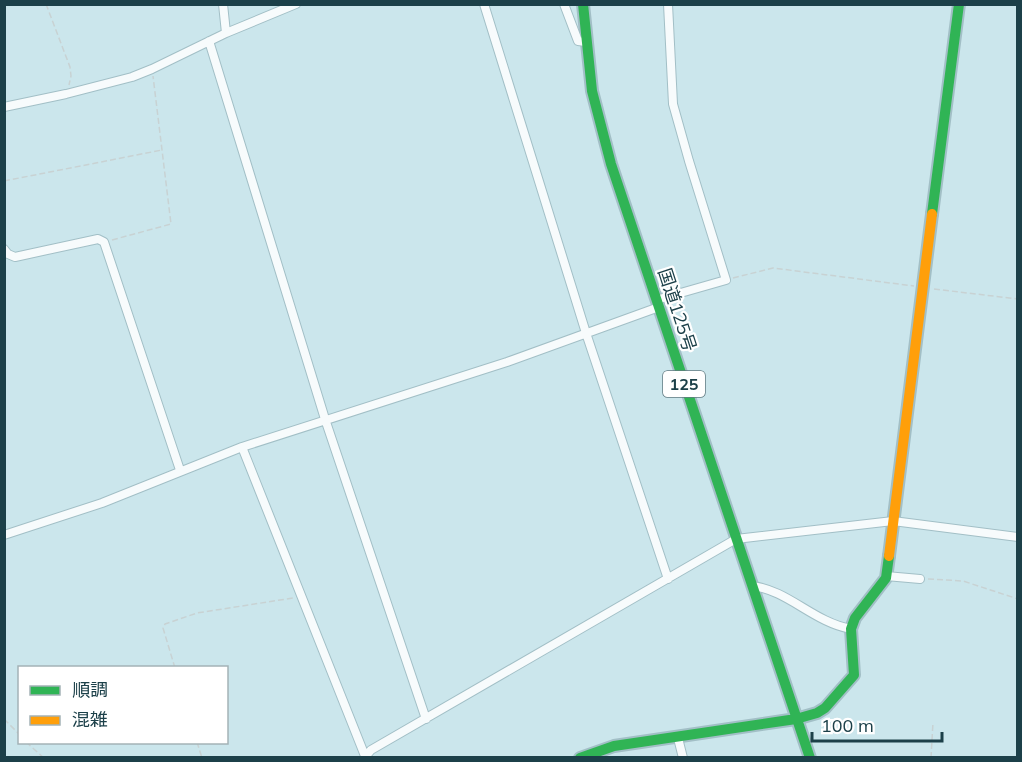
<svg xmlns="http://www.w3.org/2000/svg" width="1022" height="762" viewBox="0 0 1022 762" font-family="Mulish,'Noto Sans JP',sans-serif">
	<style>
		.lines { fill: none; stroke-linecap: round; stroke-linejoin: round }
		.street-casing { stroke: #a2bfc6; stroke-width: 10 }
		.fast-casing { stroke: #a2bfc6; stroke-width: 14 }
		.slow-casing { stroke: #a2bfc6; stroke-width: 14 }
		.path { stroke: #c8d2d3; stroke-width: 1.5; stroke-dasharray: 6 3; stroke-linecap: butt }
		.street { stroke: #f7fbfc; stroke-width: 8 }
		.fast { stroke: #30b455; stroke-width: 10 }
		.slow { stroke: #ff9f0a; stroke-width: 10 }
		.labels { text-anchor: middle; stroke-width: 4.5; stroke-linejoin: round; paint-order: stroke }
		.shield { fill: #fff; stroke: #607980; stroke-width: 1.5 }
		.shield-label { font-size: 16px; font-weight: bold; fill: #1c4049 }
		.street-label { font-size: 18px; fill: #1c4049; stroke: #fff }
	</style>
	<rect width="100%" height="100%" fill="#cbe6ec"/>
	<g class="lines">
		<g class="street-casing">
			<path id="street" d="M 223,4 L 226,33
				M 484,4 L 586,333 L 668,579
				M 564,4 L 578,41 L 586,42
				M 209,41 L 325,419 L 426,719
				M 4,107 L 66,94 L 132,77 L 152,69 L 226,33 L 296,4
				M 4,249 L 8,254 L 15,257 L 98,239 L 104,242 L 180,470
				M 656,300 L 726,280 L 689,161 L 673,104 L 668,4
				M 242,447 L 365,756
				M 4,535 L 102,503 L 242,447 L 507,362 L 659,307
				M 886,576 L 920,579
				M 752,586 C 788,590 813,622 851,629
				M 678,738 L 683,758
				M 364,758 L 371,750 L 736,539 L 893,521 L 1018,537"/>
		</g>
		<g class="fast-casing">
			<path id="fast" d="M 583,4 L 592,91 L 611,164 L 810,758
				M 932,214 L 959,4
				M 580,758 L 614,746 L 796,719 L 817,713 L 825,708 L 854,675 L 851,629 L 855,618 L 886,578 L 889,556"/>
		</g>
		<g class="slow-casing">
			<path id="slow" d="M 889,556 L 932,214"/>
		</g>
		<path class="path" d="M 46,4 L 70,67 L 71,76 L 69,85
			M 4,181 L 162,150
			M 112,240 L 171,224 L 153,76
			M 733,278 L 773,268 L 914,286
			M 934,289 L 1018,299
			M 928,579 L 963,581 L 1018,599
			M 175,668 L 163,628 L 165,624 L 197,613 L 293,598
			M 4,719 L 20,735
			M 26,742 L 44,758
			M 197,742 L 202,758
			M 931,758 L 933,722"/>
		<use href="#street" class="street"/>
		<use href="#fast" class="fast"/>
		<use href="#slow" class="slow"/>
	</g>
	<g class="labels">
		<rect class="shield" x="663" y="371" width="42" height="26" rx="4.5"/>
		<g class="shield-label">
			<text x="684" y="390">125</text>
		</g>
		<g class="street-label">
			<text transform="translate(677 310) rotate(72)" y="6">国道125号</text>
		</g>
	</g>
	<rect width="1022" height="762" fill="none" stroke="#1c4049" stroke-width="12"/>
	<rect x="18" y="666" width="210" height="78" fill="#ffffff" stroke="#a4b3b6" stroke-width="1.5"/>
	<rect x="30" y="686" width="30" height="9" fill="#30b455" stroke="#a4b3b6" stroke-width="1.5"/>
	<text x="72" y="696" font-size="18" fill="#1c4049">順調</text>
	<rect x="30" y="716" width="30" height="9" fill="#ff9f0a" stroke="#a4b3b6" stroke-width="1.5"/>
	<text x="72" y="726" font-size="18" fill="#1c4049">混雑</text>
	<path d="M812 732v9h130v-9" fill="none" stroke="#1c4049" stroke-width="3"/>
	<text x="821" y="732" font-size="18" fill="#1c4049" stroke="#ffffff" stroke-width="4.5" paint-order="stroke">100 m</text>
</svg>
